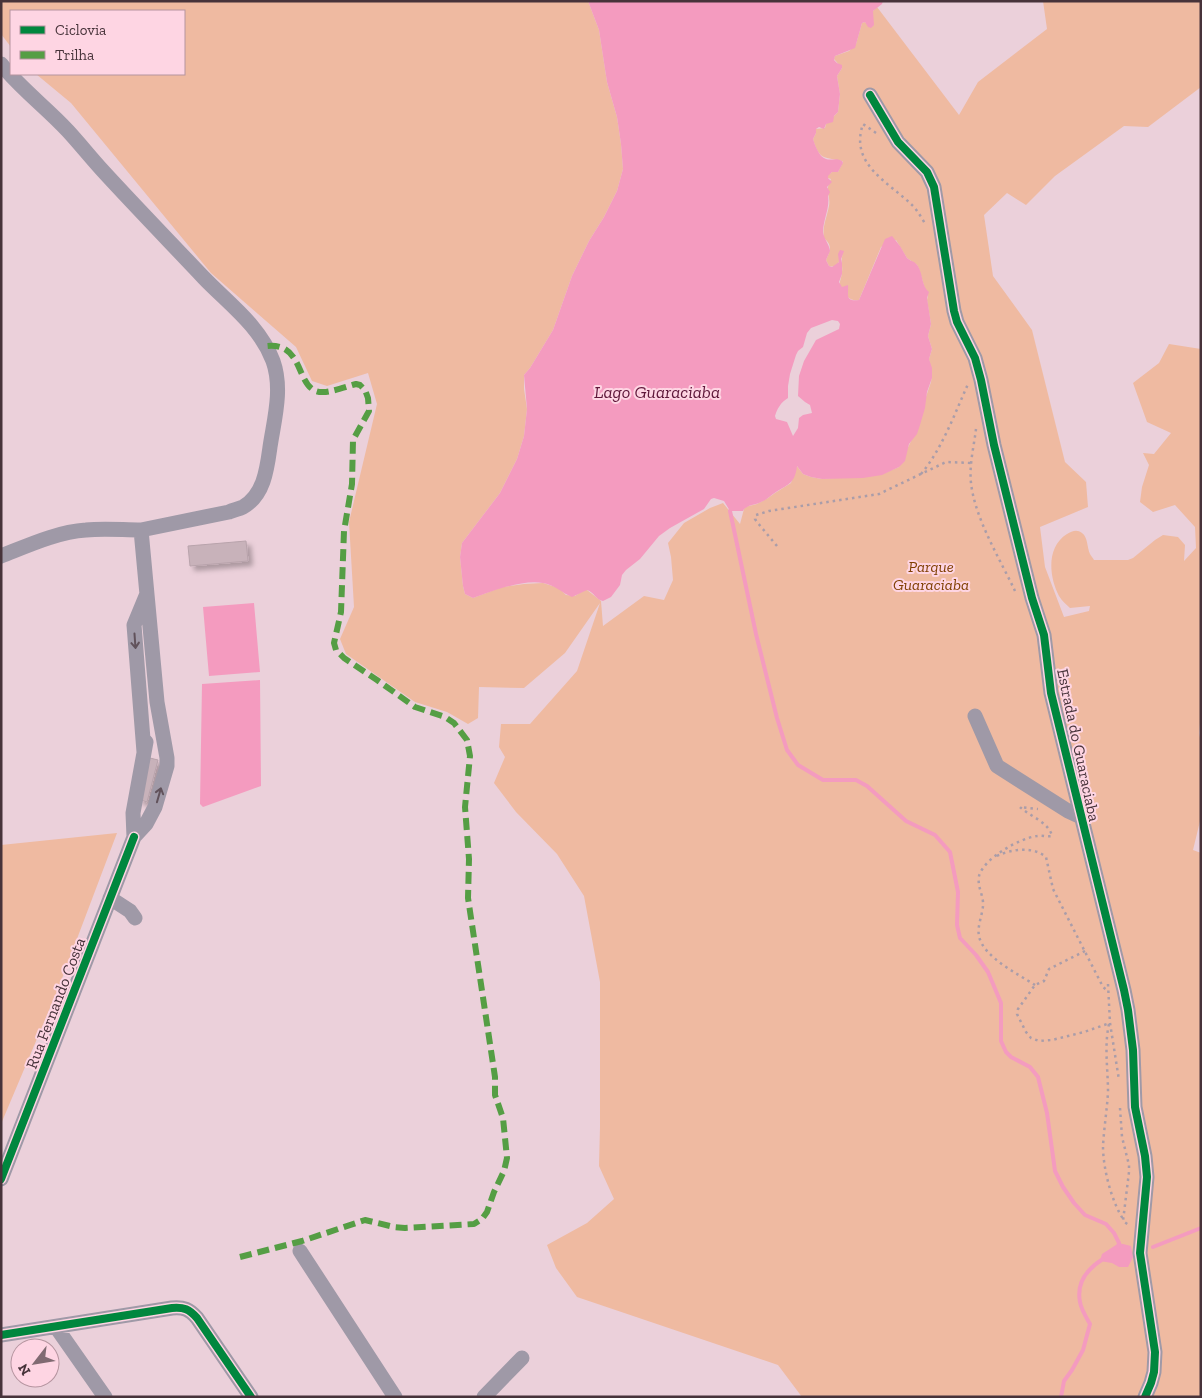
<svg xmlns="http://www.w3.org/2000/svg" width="1202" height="1398" viewBox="0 0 1202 1398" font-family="'Zilla Slab',serif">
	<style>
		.green { fill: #efbaa1 }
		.water { fill: #f49bbf; fill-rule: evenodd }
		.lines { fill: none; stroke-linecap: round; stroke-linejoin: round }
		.stream { stroke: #f49bbf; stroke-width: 4 }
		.building { fill: #c8b2ba; stroke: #b8a3ab; filter: url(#shadow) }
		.path { stroke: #aa9da9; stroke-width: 2.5; stroke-dasharray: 2.5 4; stroke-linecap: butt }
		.minor { stroke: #9f99a7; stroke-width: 15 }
		.quiet { stroke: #559e44; stroke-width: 6; stroke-dasharray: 12 6; stroke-linecap: butt }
		.cycleway-casing { stroke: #fed5e3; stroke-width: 11 }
		.cycleway { stroke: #00873e; stroke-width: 8 }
		.oneway { stroke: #61525b }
		.labels { text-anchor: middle; stroke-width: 4; stroke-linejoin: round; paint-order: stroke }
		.park-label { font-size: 16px; font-style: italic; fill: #804003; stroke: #fed5e3 }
		.street-label { font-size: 16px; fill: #47333a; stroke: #fed5e3 }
		.water-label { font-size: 18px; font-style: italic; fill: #5f173a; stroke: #fed5e3 }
	</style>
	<defs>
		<filter id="shadow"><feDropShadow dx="4.5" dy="4.5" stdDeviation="2.5" flood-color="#0004"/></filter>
	</defs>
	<rect width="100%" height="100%" fill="#ebd0da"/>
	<path class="green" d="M 1,1 L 588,1 L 599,30 L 607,82 L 617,117 L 621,144 L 623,169 L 617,191 L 604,217 L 589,241 L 572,276 L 553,330 L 530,368 L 524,375 L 524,389 L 527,409 L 524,436 L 517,459 L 500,493 L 462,543 L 460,557 L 463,586 L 465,594 L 473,598 L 502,587 L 524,584 L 543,583 L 559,588 L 566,595 L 575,596 L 584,590 L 587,590 L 601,601 L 603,626 L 644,596 L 664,600 L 673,580 L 671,557 L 668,543 L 684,523 L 710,508 L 723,503 L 740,524 L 744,509 L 745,507 L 757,504 L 768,498 L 775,493 L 791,483 L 796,465 L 803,474 L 811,477 L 822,479 L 882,474 L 899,467 L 911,441 L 931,382 L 932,375 L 929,359 L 932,349 L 928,336 L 931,324 L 927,300 L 928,295 L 925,289 L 919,269 L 917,265 L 907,258 L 896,240 L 881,247 L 859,300 C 855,301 850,300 847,296 L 848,291 L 840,286 C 839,281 842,277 842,272 C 843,265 840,261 843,254 C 840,260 837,269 829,266 L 826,260 C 830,251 833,246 824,238 C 822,227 827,217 829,206 C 831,195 824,192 831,179 L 828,178 L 828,175 L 832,172 L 838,172 L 843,162 L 842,161 C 824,157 819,160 813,139 L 816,133 L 816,129 L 825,128 L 826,124 L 838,112 L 840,94 L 837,76 L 842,68 L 834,59 L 835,56 L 849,51 L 856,44 L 862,23 L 865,22 L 867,24 L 873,21 L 873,11 L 877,7 L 959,115 L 978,82 L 1047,29 L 1043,1 L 1201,1 L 1201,87 L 1148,127 L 1124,126 L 1055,176 L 1026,205 L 1007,193 L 984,215 L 993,276 L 1032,330 L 1065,462 L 1086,482 L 1088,507 L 1040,527 L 1045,567 L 1064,617 L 1089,611 L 1090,606 L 1070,608 C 1066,604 1062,601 1059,596 C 1049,577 1046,547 1067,534 C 1072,531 1077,529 1082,533 C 1088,537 1087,548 1090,554 C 1091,556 1093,558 1094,560 L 1128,560 L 1133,558 L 1155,540 L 1163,535 L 1178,537 L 1185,545 L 1184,561 L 1196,548 L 1195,527 L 1175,505 L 1153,512 L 1140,502 L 1142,487 L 1149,465 L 1143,453 L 1154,454 L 1171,433 L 1147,422 L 1133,383 L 1159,363 L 1169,344 L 1201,349 L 1201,713 L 1199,733 L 1201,743 L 1201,817 L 1193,850 L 1201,853 L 1201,1397 L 802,1397 L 778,1365 L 577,1297 L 556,1268 L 547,1245 L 587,1223 L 614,1199 L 599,1166 L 600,1127 L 600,982 L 584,896 L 557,854 L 516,812 L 494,783 L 505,757 L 499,747 L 501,724 L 530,724 L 577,671 L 600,603 L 565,653 L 524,688 L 479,687 L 478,718 L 468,724 L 447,712 L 415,702 L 346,654 L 340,639 L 354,607 L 349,522 L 377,404 L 368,373 L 327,386 L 312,381 L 296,347 L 211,273 L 71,103 L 36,74 L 184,74 L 184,11 L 11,11 L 11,47 L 1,34 Z
		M 117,833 L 58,989 L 1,1124 L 1,845 Z"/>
	<path class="water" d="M 588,1 L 883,1 L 882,4 L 873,11 L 874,25 L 871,28 L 868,27 L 865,22 L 862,23 L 855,48 L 835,56 L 834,60 L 837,63 L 842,65 L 842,68 L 837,76 L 840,94 L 838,112 L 834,116 L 833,122 L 826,124 L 824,129 L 819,127 L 816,129 L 816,133 L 813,139 C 815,145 819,157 826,159 C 832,161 836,157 842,161 L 843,163 L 838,172 L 832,172 L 828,176 L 828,178 L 832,182 L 827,187 L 830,192 L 828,196 C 830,208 823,220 823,232 C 824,239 829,244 830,251 L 826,260 L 829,266 L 832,267 L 839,262 L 838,254 L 840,250 L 844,251 L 841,259 L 842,263 L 842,274 L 839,282 L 842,287 L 848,285 C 849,294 844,302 859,300 L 885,239 L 892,236 L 900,246 L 907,258 C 909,260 912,261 914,262 C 924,269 920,285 929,292 L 927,298 L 931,324 L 928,336 L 932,349 L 929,359 L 932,368 L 932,378 L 927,392 L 925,408 L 920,425 L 917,434 L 909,444 L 905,461 L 899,467 L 882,475 L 863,478 L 822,479 L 811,477 L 803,474 L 797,466 C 795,483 789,484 776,492 C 770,496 765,501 759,503 C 753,505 749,505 744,509 L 743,511 L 730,511 L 724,501 L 714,498 L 711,499 L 704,509 L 670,528 L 659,536 L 640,559 L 626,570 L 622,575 L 620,585 L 611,597 L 603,601 C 596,600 594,592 587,590 L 572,597 C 562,593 555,585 543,583 C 523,579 493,591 473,598 L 465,594 L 463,586 L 460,557 L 462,543 L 500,493 L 517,459 L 524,436 L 527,409 L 524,375 L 530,368 L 553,330 L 572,276 L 589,241 L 604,217 L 617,191 L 623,169 L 621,144 L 617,117 L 607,82 L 599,30 ZM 832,320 L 838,321 L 840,324 L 839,329 L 816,340 L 804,361 L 799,376 L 798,396 L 805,402 L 810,405 L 812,413 L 803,415 L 799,418 L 798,428 L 793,436 L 787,422 L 776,419 L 775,416 C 777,409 781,402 788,398 L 788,386 L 790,374 L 796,355 L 798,351 L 803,347 L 807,333 L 811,328 Z
		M 254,603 L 260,672 L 209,676 L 203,607 Z
		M 260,680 L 261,786 L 203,807 L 200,804 L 202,684 Z
		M 1119,1243 L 1131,1246 L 1133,1257 L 1128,1267 L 1119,1267 L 1112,1263 L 1100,1261 L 1102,1254 Z"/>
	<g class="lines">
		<path class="stream" d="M 730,511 L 756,634 L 777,718 L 787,750 L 798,765 L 823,780 L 856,780 L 867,786 L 906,821 L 935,835 L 950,852 L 958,892 L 957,925 L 960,938 L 976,955 L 988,972 L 1001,1003 L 1001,1041 L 1006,1052 L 1011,1057 L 1030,1067 L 1038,1077 L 1047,1113 L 1055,1171 L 1063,1187 L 1074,1203 L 1085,1215 L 1106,1224 L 1114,1233 L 1119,1243 L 1118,1247
			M 1153,1247 L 1201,1228
			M 1061,1397 L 1064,1381 L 1072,1370 L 1083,1350 L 1090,1324 C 1086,1317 1081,1309 1080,1302 C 1076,1282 1087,1269 1103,1259"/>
	</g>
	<path class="building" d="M 246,541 L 248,561 L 190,566 L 188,546 Z
		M 150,758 L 158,760 L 147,802 L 138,799 Z"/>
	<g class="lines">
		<path class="path" d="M 876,133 L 863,124 C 849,165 889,182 913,206 C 918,211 922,219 926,225
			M 976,429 C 974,446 969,465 971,483 C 975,519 1000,559 1015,591
			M 921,474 C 942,449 955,413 968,384
			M 777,546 L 757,522 L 755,519 L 756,515 L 769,511 L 879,494 L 946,462 L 971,463
			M 997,856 C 1011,849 1033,846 1046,857 L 1053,889 L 1103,987 L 1108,991
			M 1085,951 L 1049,969 L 1044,981 L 1035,985 L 1018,1009 L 1017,1014 L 1026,1032 L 1031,1038 L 1039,1041 L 1052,1040 L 1084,1032 L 1110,1023
			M 1108,984 L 1110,1023 L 1119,1080
			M 1035,985 C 1018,974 983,957 979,936 C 977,927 982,916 983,906 C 984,896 977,887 979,876 C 984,858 1020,838 1037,836 C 1042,835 1047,837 1052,836 C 1049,822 1029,816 1020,807 L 1038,809
			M 1109,1024 C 1104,1046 1108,1069 1108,1092 C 1107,1110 1104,1128 1103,1146 C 1103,1168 1111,1200 1123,1219
			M 1120,1108 L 1122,1137 L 1129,1165 L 1129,1172 L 1123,1221 L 1130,1226"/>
		<path class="minor" d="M 1,64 C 21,89 47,108 68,131 C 80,144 91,158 103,171 C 136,207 170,242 204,278 C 229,304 260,326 273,361 C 283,389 274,420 270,447 C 267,469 264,495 243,507 C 239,509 233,510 229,512 L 141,530 L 157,702 L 167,758 L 167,766 L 155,807 L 146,824 L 134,837 L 1,1179
			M 870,95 L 898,142 L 927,172 L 934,187 L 954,311 L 957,322 L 975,358 L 981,380 L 994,445 L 1032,598 L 1044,635 L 1051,693 L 1124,990 L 1128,1010 L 1133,1050 L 1135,1107 L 1145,1156 L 1147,1177 L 1140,1253 L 1155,1352 L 1154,1372 L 1151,1383 L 1145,1397
			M 1,556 C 29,545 57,532 86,530 C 104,528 123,530 141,530
			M 975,716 L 997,766 L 1068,811 L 1081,817
			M 144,752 L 134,625 L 146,596
			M 134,837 L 133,813 L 146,742
			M 110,898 L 130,911 L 135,918
			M 300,1251 L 395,1397
			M 56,1327 L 105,1397
			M 1,1335 L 172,1308 C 184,1307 189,1309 197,1318 L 251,1397
			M 484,1397 L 522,1358"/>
		<path class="quiet" d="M 240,1257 L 302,1241 L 365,1220 L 394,1227 L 405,1228 L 474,1224 L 482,1219 L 487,1212 L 494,1192 L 504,1171 L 507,1158 L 503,1118 L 495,1095 L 495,1077 L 468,898 L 469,859 L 465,807 L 470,756 L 467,740 L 454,723 L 445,717 L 415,707 L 377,680 L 344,658 L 336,650 L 334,643 L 341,612 L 344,531 L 352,484 L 353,440 L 369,411 L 368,398 L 365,390 L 360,385 L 356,384 C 348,386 329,393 322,392 C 295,392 306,342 267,346"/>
		<g class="cycleway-casing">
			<path id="cycleway" d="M 870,95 L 898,142 L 927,172 L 934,187 L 954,311 L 957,322 L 975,358 L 981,380 L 994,445 L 1032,598 L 1044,635 L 1051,693 L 1124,990 L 1128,1010 L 1133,1050 L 1135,1107 L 1145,1156 L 1147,1177 L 1140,1253 L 1155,1352 L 1154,1372 L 1151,1383 L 1145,1397
				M 1,1179 L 134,837
				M 1,1335 L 172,1308 C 184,1307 189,1309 197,1318 L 251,1397"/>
		</g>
		<use href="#cycleway" class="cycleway"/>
	</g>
	<defs><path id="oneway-shaft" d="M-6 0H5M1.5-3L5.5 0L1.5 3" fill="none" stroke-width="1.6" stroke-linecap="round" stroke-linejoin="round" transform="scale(1.25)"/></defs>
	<g class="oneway">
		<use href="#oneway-shaft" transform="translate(135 641) rotate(86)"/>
		<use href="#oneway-shaft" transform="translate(159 795) rotate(-74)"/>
	</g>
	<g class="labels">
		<g class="park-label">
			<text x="931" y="572">Parque<tspan x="931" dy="18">Guaraciaba</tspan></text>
		</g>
		<g class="street-label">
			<text transform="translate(1079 745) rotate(78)" y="6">Estrada do Guaraciaba</text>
			<text transform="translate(55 1003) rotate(-69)" y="6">Rua Fernando Costa</text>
		</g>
		<g class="water-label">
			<text x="657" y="398">Lago Guaraciaba</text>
		</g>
	</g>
	<rect width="1202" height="1398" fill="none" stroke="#47333a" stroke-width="5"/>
	<rect x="10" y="10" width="175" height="65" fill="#fed5e3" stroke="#b5949f"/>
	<rect x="20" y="26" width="25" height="8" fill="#00873e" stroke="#b5949f"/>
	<text x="55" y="35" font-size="15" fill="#47333a">Ciclovia</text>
	<rect x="20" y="51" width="25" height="8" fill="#559e44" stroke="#b5949f"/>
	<text x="55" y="60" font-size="15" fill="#47333a">Trilha</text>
	<g transform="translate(35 1363) rotate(239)"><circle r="24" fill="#fed5e3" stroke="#b5949f"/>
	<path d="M0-4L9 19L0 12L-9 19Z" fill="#806a72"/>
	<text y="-8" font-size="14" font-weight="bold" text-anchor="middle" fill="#47333a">N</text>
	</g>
</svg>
